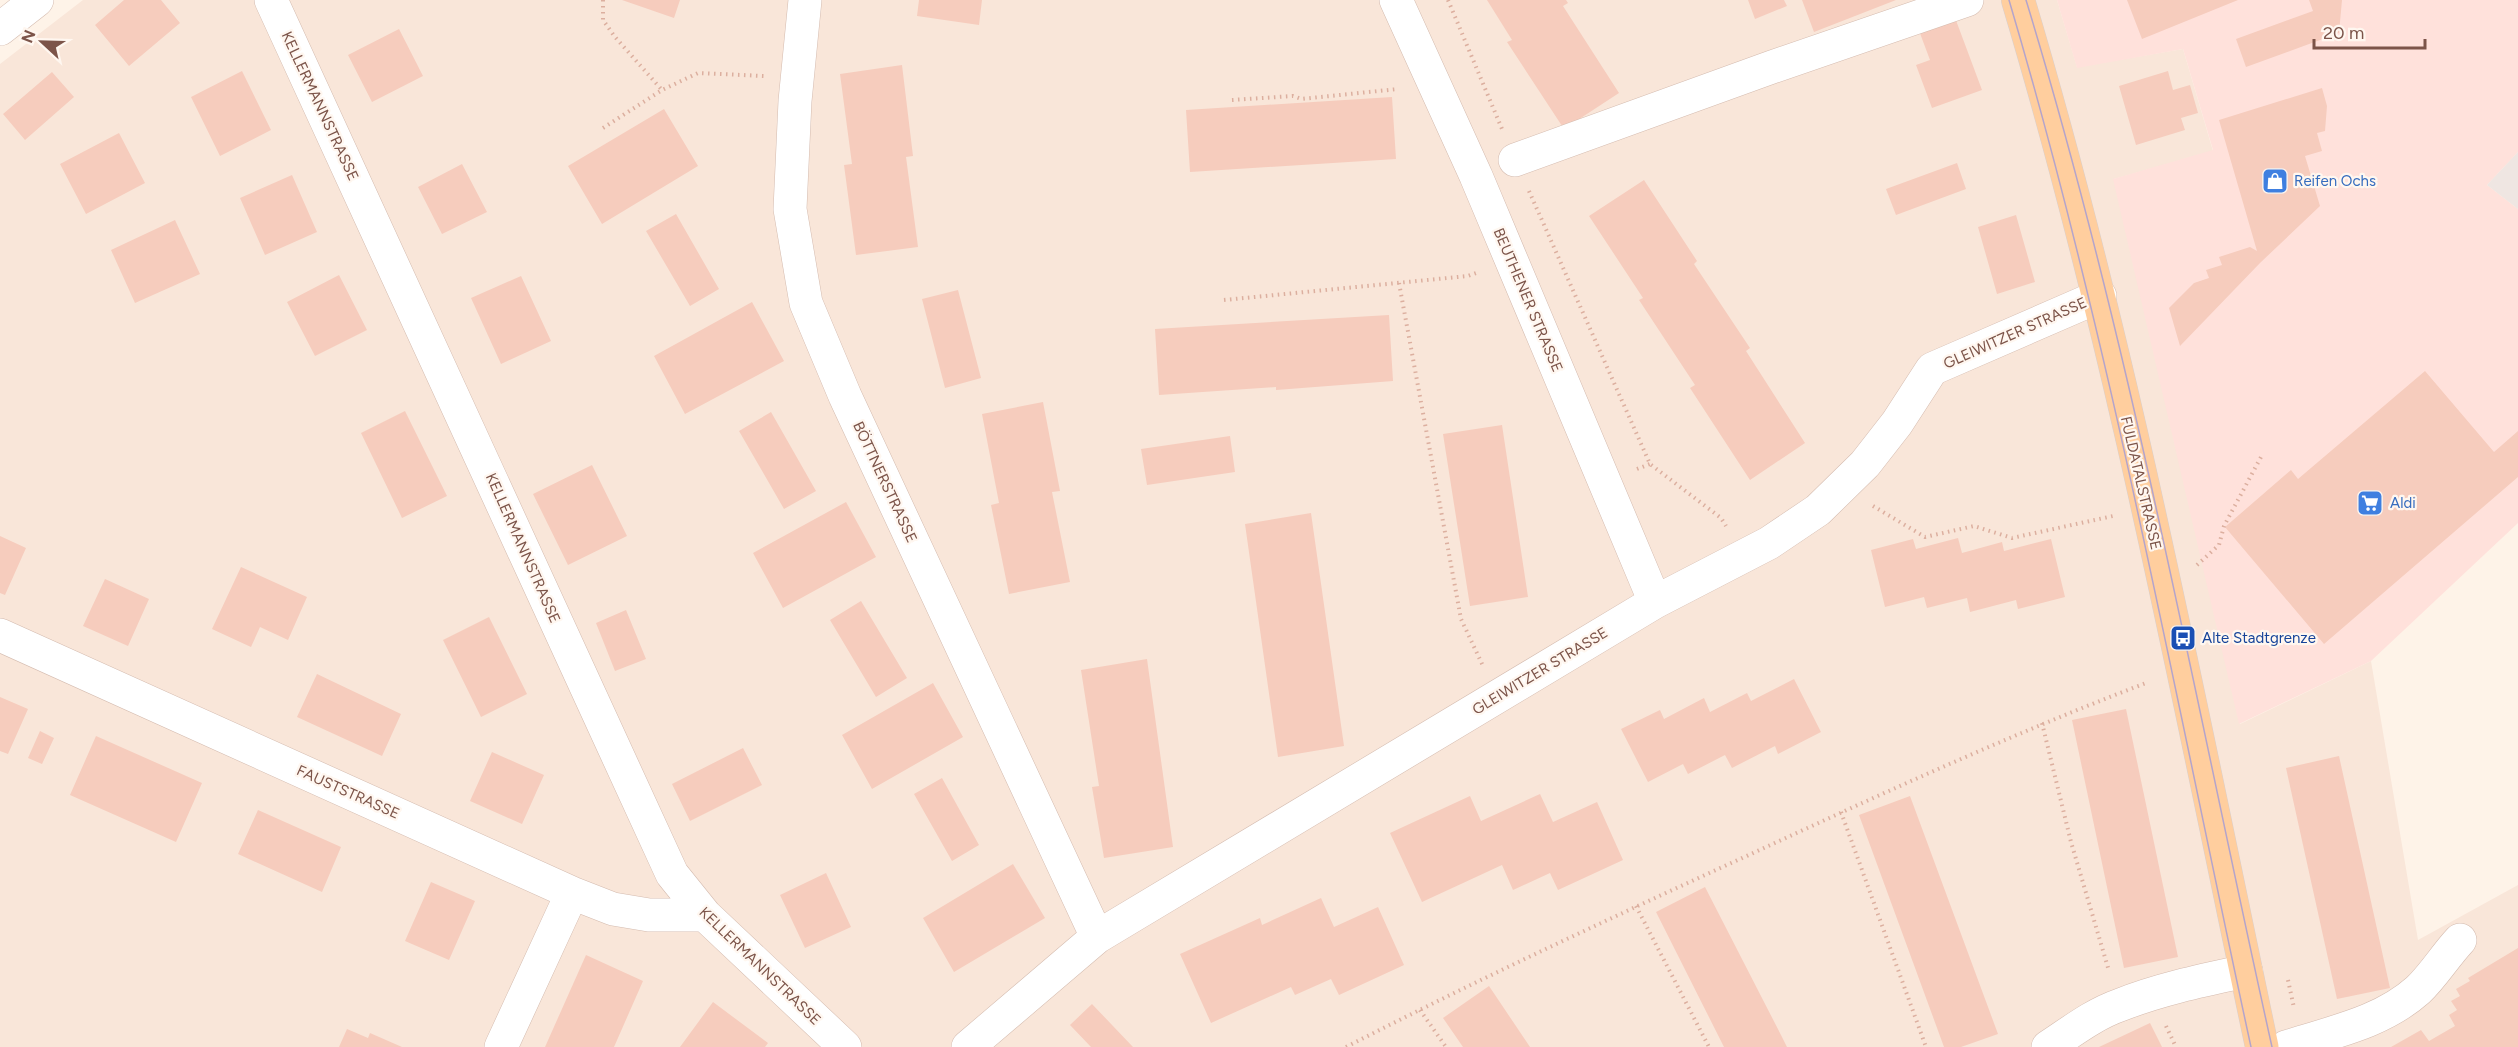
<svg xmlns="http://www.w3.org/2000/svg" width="2518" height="1047" viewBox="0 0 2518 1047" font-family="Figtree,sans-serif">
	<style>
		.residential { fill: #f9e6d9 }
		.commercial { fill: #ffe1db }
		.industrial { fill: #efe6e2 }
		.building { fill: #f6ccbd }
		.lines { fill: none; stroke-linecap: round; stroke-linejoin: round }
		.minor-casing { stroke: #d4bbaf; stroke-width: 34 }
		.major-casing { stroke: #dacfcc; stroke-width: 34 }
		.path { stroke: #dcaf9f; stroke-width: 4; stroke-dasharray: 1.5 4.5; stroke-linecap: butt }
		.minor { stroke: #fff; stroke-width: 33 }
		.major { stroke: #ffce9e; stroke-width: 33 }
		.tram { stroke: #b4a4cb; stroke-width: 1.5 }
		.labels { text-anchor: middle; stroke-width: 4.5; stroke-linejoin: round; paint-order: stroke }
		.street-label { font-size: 15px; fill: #7c5449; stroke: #fff7f0 }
		.shop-label { font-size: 15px; fill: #366cbe; stroke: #fff7f0; text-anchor: start }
		.transit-label { font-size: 15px; fill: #164399; stroke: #fff7f0; text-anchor: start }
	</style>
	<rect width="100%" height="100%" fill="#fef3e8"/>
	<path class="residential" d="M 83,0 L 2057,0 L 2077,67 L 2183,49 L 2213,151 L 2114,179 L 2240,724 L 2371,661 L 2418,940 L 2518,885 L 2518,1047 L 0,1047 L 0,64 Z"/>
	<path class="commercial" d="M 2057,0 L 2518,0 L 2518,152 L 2487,185 L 2518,209 L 2518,523 L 2371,661 L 2239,724 L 2113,179 L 2213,150 L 2183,49 L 2077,68 Z"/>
	<path class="industrial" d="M 2518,152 L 2518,209 L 2487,185 Z"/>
	<path class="building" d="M 124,0 L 161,0 L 180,23 L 129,66 L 95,25 Z
		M 622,0 L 680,0 L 674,18 Z
		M 919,0 L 982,0 L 979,25 L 917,16 Z
		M 1487,0 L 1566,0 L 1568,3 L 1563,6 L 1619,93 L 1564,129 L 1507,42 L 1512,40 Z
		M 1748,0 L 1784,0 L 1787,6 L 1755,19 Z
		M 1802,0 L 1896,0 L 1814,32 Z
		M 2127,0 L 2238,0 L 2142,39 Z
		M 2309,0 L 2342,0 L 2339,33 L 2246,67 L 2236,39 L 2313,11 Z
		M 1954,15 L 1982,90 L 1932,108 L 1916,65 L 1930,60 L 1918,28 Z
		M 399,29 L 423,76 L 372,102 L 348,55 Z
		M 902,65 L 913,156 L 906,157 L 918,247 L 856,255 L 844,165 L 852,164 L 840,74 Z
		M 242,71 L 271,130 L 220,156 L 191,97 Z
		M 2168,71 L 2173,90 L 2190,85 L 2198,113 L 2181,118 L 2185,130 L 2136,145 L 2119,86 Z
		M 52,72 L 74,97 L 25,140 L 3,114 Z
		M 2322,88 L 2327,106 L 2325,131 L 2317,133 L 2322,151 L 2305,156 L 2320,206 L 2260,263 L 2180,346 L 2169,308 L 2194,283 L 2209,278 L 2206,270 L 2222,265 L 2219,257 L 2250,247 L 2257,251 L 2219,120 Z
		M 1392,97 L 1396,159 L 1190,172 L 1186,110 Z
		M 664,109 L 698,166 L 602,224 L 568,166 Z
		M 119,133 L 145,183 L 86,214 L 60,164 Z
		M 1957,163 L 1966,189 L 1896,215 L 1886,189 Z
		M 462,164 L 487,212 L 442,234 L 418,187 Z
		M 292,175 L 317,232 L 265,255 L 240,198 Z
		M 1644,180 L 1697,261 L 1694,264 L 1750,348 L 1746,351 L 1805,443 L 1750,480 L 1690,388 L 1695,385 L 1639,300 L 1643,298 L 1589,216 Z
		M 676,214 L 719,289 L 690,306 L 646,231 Z
		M 2016,215 L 2035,282 L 1997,294 L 1978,227 Z
		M 175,220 L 200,274 L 135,303 L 111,250 Z
		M 339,275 L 367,330 L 315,356 L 287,302 Z
		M 521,276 L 551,341 L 501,364 L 471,298 Z
		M 958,290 L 981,378 L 945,388 L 922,299 Z
		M 752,302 L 784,361 L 685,414 L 654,356 Z
		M 1389,315 L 1393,381 L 1276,390 L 1276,387 L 1159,395 L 1155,329 Z
		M 2425,371 L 2494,452 L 2518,431 L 2518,477 L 2324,644 L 2225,527 L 2291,470 L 2298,479 Z
		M 1043,402 L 1060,491 L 1052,492 L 1070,582 L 1009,594 L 991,505 L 999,503 L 982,414 Z
		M 405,411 L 447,496 L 402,518 L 361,433 Z
		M 771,412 L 816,491 L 784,509 L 739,431 Z
		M 1502,425 L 1528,597 L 1470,606 L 1443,434 Z
		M 1230,436 L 1235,472 L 1147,485 L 1141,449 Z
		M 592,465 L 627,536 L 568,565 L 533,494 Z
		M 846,502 L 876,557 L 783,608 L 753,553 Z
		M 1311,513 L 1344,746 L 1278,757 L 1245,524 Z
		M 0,536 L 26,548 L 5,595 L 0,593 Z
		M 1958,538 L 1962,553 L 2002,542 L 2004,551 L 2051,539 L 2065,597 L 2018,609 L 2016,600 L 1970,612 L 1967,598 L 1927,608 L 1924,597 L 1885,607 L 1871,550 L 1913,539 L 1916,549 Z
		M 241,567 L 307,597 L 288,640 L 260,627 L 251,647 L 212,629 Z
		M 105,579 L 149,599 L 128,646 L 83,626 Z
		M 861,601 L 907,678 L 876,697 L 830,620 Z
		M 626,610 L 646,659 L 615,671 L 596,623 Z
		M 489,617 L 527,694 L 481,717 L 443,640 Z
		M 1147,659 L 1173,847 L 1104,858 L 1092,787 L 1099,786 L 1081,670 Z
		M 317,674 L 401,714 L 382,756 L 297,717 Z
		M 1794,679 L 1821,732 L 1778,754 L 1775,746 L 1732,768 L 1725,755 L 1688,774 L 1683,764 L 1648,782 L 1621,729 L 1660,710 L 1664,719 L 1704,698 L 1710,712 L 1747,693 L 1751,701 Z
		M 933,683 L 963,737 L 872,789 L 842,735 Z
		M 0,697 L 28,709 L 8,754 L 0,751 Z
		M 2126,709 L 2178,957 L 2124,968 L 2072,720 Z
		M 40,731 L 54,738 L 42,764 L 28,758 Z
		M 96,736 L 202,783 L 176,842 L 70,795 Z
		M 743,748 L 762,785 L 690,821 L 672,784 Z
		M 492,752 L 544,775 L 522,824 L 470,801 Z
		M 2339,756 L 2390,988 L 2337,999 L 2286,768 Z
		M 942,778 L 979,845 L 952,861 L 914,794 Z
		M 1540,794 L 1553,822 L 1597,802 L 1623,860 L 1558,890 L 1550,873 L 1513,890 L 1502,865 L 1422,902 L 1390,833 L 1470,796 L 1481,821 Z
		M 1910,796 L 1998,1034 L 1961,1047 L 1944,1047 L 1859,815 Z
		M 258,810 L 341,847 L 322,892 L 238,854 Z
		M 1013,864 L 1045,918 L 954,972 L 923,918 Z
		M 826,873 L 851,927 L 805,948 L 780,895 Z
		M 431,882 L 475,901 L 449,960 L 405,941 Z
		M 1705,887 L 1782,1037 L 1787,1047 L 1724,1047 L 1656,912 Z
		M 1321,898 L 1334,927 L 1378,907 L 1404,965 L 1339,995 L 1331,979 L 1295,995 L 1291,987 L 1211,1023 L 1180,954 L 1260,918 L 1262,925 Z
		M 2518,948 L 2518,1047 L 2391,1047 L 2421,1030 L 2429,1041 L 2455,1026 L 2449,1015 L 2457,1010 L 2451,1001 L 2460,996 L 2456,989 L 2470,981 L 2468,978 Z
		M 586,955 L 643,981 L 614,1047 L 545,1047 Z
		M 1489,986 L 1530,1047 L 1463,1047 L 1443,1018 Z
		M 713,1002 L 768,1043 L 765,1047 L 680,1047 Z
		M 1092,1004 L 1133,1047 L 1091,1047 L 1070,1025 Z
		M 2150,1023 L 2162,1047 L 2099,1047 Z
		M 347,1029 L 368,1038 L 370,1033 L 402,1047 L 339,1047 Z"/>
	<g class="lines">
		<g class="minor-casing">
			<path id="minor" d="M 271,0 L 672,874 L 705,915 L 845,1047
				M 805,0 L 795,101 L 790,209 L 806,303 L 845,396 L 1097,937
				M 1396,0 L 1476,176 L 1655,602
				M 0,29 L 37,0
				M 1515,160 L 1772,67 L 1967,0
				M 0,635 L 572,893 L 613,909 L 649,915 L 705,915
				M 501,1047 L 572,893
				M 968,1047 L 1097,937 L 1655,602 L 1769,543 L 1818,510 L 1865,464 L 1897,423 L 1932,369 L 2100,296
				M 2048,1047 C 2071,1032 2094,1014 2120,1005 C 2160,989 2204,980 2246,971
				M 2286,1047 C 2332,1032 2381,1023 2418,990 C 2433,976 2445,956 2460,940"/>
		</g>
		<g class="major-casing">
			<path id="major" d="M 2018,0 C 2121,343 2188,697 2262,1047"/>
		</g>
		<path class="path" d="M 603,0 L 603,20 L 615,37 L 662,90
			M 1448,0 L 1502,129
			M 1232,100 L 1293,96 L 1301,99 L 1398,89
			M 603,128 L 662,90 L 698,73 L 764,76
			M 1529,191 L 1650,464 L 1721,518 L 1726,526
			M 1399,283 L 1461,619 L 1483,666
			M 1224,300 L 1468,276 L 1479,272
			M 1637,469 L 1650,464
			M 1873,506 L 1925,537 L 1974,526 L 2012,538 L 2113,516
			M 2197,565 L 2219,545 L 2224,526 L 2261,457
			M 2042,723 L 2071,842 L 2109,971
			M 1841,812 L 1926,1047
			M 1636,906 L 1709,1047
			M 2288,980 L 2294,1008
			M 1420,1010 L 1446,1047
			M 2166,1026 L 2176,1047
			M 1346,1047 C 1479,979 1615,916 1751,854 C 1881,794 2012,734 2146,683"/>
		<use href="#minor" class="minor"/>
		<use href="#major" class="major"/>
		<path class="tram" d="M 2009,0 C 2111,343 2175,697 2251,1047
			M 2026,0 C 2131,343 2194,697 2272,1047"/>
	</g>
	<defs>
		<g id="shop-square" transform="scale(1.35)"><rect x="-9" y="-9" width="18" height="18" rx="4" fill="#3f7fe0" stroke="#fff7f0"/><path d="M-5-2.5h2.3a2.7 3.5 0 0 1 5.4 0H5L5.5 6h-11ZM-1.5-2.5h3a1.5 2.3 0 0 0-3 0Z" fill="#fff"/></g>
		<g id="supermarket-square" transform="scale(1.35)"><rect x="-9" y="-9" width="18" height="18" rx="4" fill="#3f7fe0" stroke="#fff7f0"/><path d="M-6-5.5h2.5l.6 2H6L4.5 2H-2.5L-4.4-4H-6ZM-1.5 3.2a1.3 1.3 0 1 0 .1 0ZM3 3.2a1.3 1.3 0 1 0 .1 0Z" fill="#fff"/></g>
		<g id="bus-square" transform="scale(1.35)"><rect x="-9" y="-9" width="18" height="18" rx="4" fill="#1a4fb4" stroke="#fff7f0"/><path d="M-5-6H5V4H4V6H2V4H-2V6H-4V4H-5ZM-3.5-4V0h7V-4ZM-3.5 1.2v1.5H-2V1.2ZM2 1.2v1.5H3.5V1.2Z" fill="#fff"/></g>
	</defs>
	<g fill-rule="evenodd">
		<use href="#shop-square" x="2275" y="181"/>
		<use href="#supermarket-square" x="2370" y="503"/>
		<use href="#bus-square" x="2183" y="638"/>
	</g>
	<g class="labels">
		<g class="street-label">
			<text transform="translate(320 106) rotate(65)" y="5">KELLERMANNSTRASSE</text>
			<text transform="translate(1528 300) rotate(67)" y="5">BEUTHENER STRASSE</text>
			<text transform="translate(2015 333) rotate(-24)" y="5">GLEIWITZER STRASSE</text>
			<text transform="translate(885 482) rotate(65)" y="5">BÖTTNERSTRASSE</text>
			<text transform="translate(2141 483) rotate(77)" y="5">FULDATALSTRASSE</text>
			<text transform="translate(523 548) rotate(66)" y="5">KELLERMANNSTRASSE</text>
			<text transform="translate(1540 671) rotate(-31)" y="5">GLEIWITZER STRASSE</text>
			<text transform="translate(348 792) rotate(24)" y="5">FAUSTSTRASSE</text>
			<text transform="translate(760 966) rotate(44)" y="5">KELLERMANNSTRASSE</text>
		</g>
		<g class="shop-label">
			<text x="2294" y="186">Reifen Ochs</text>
			<text x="2390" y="508">Aldi</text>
		</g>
		<g class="transit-label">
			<text x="2202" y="643">Alte Stadtgrenze</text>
		</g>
	</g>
	<g transform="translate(42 42) rotate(292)" stroke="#fff7f0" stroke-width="4.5" paint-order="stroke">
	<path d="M0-4.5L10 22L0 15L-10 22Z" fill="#7c5449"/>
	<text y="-9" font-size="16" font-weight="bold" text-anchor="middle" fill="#7c5449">N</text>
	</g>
	<path d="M2314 39v9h111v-9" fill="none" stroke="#7c5449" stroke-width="3"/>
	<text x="2323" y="39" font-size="18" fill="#7c5449" stroke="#fff7f0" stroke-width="4.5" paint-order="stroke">20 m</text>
</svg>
